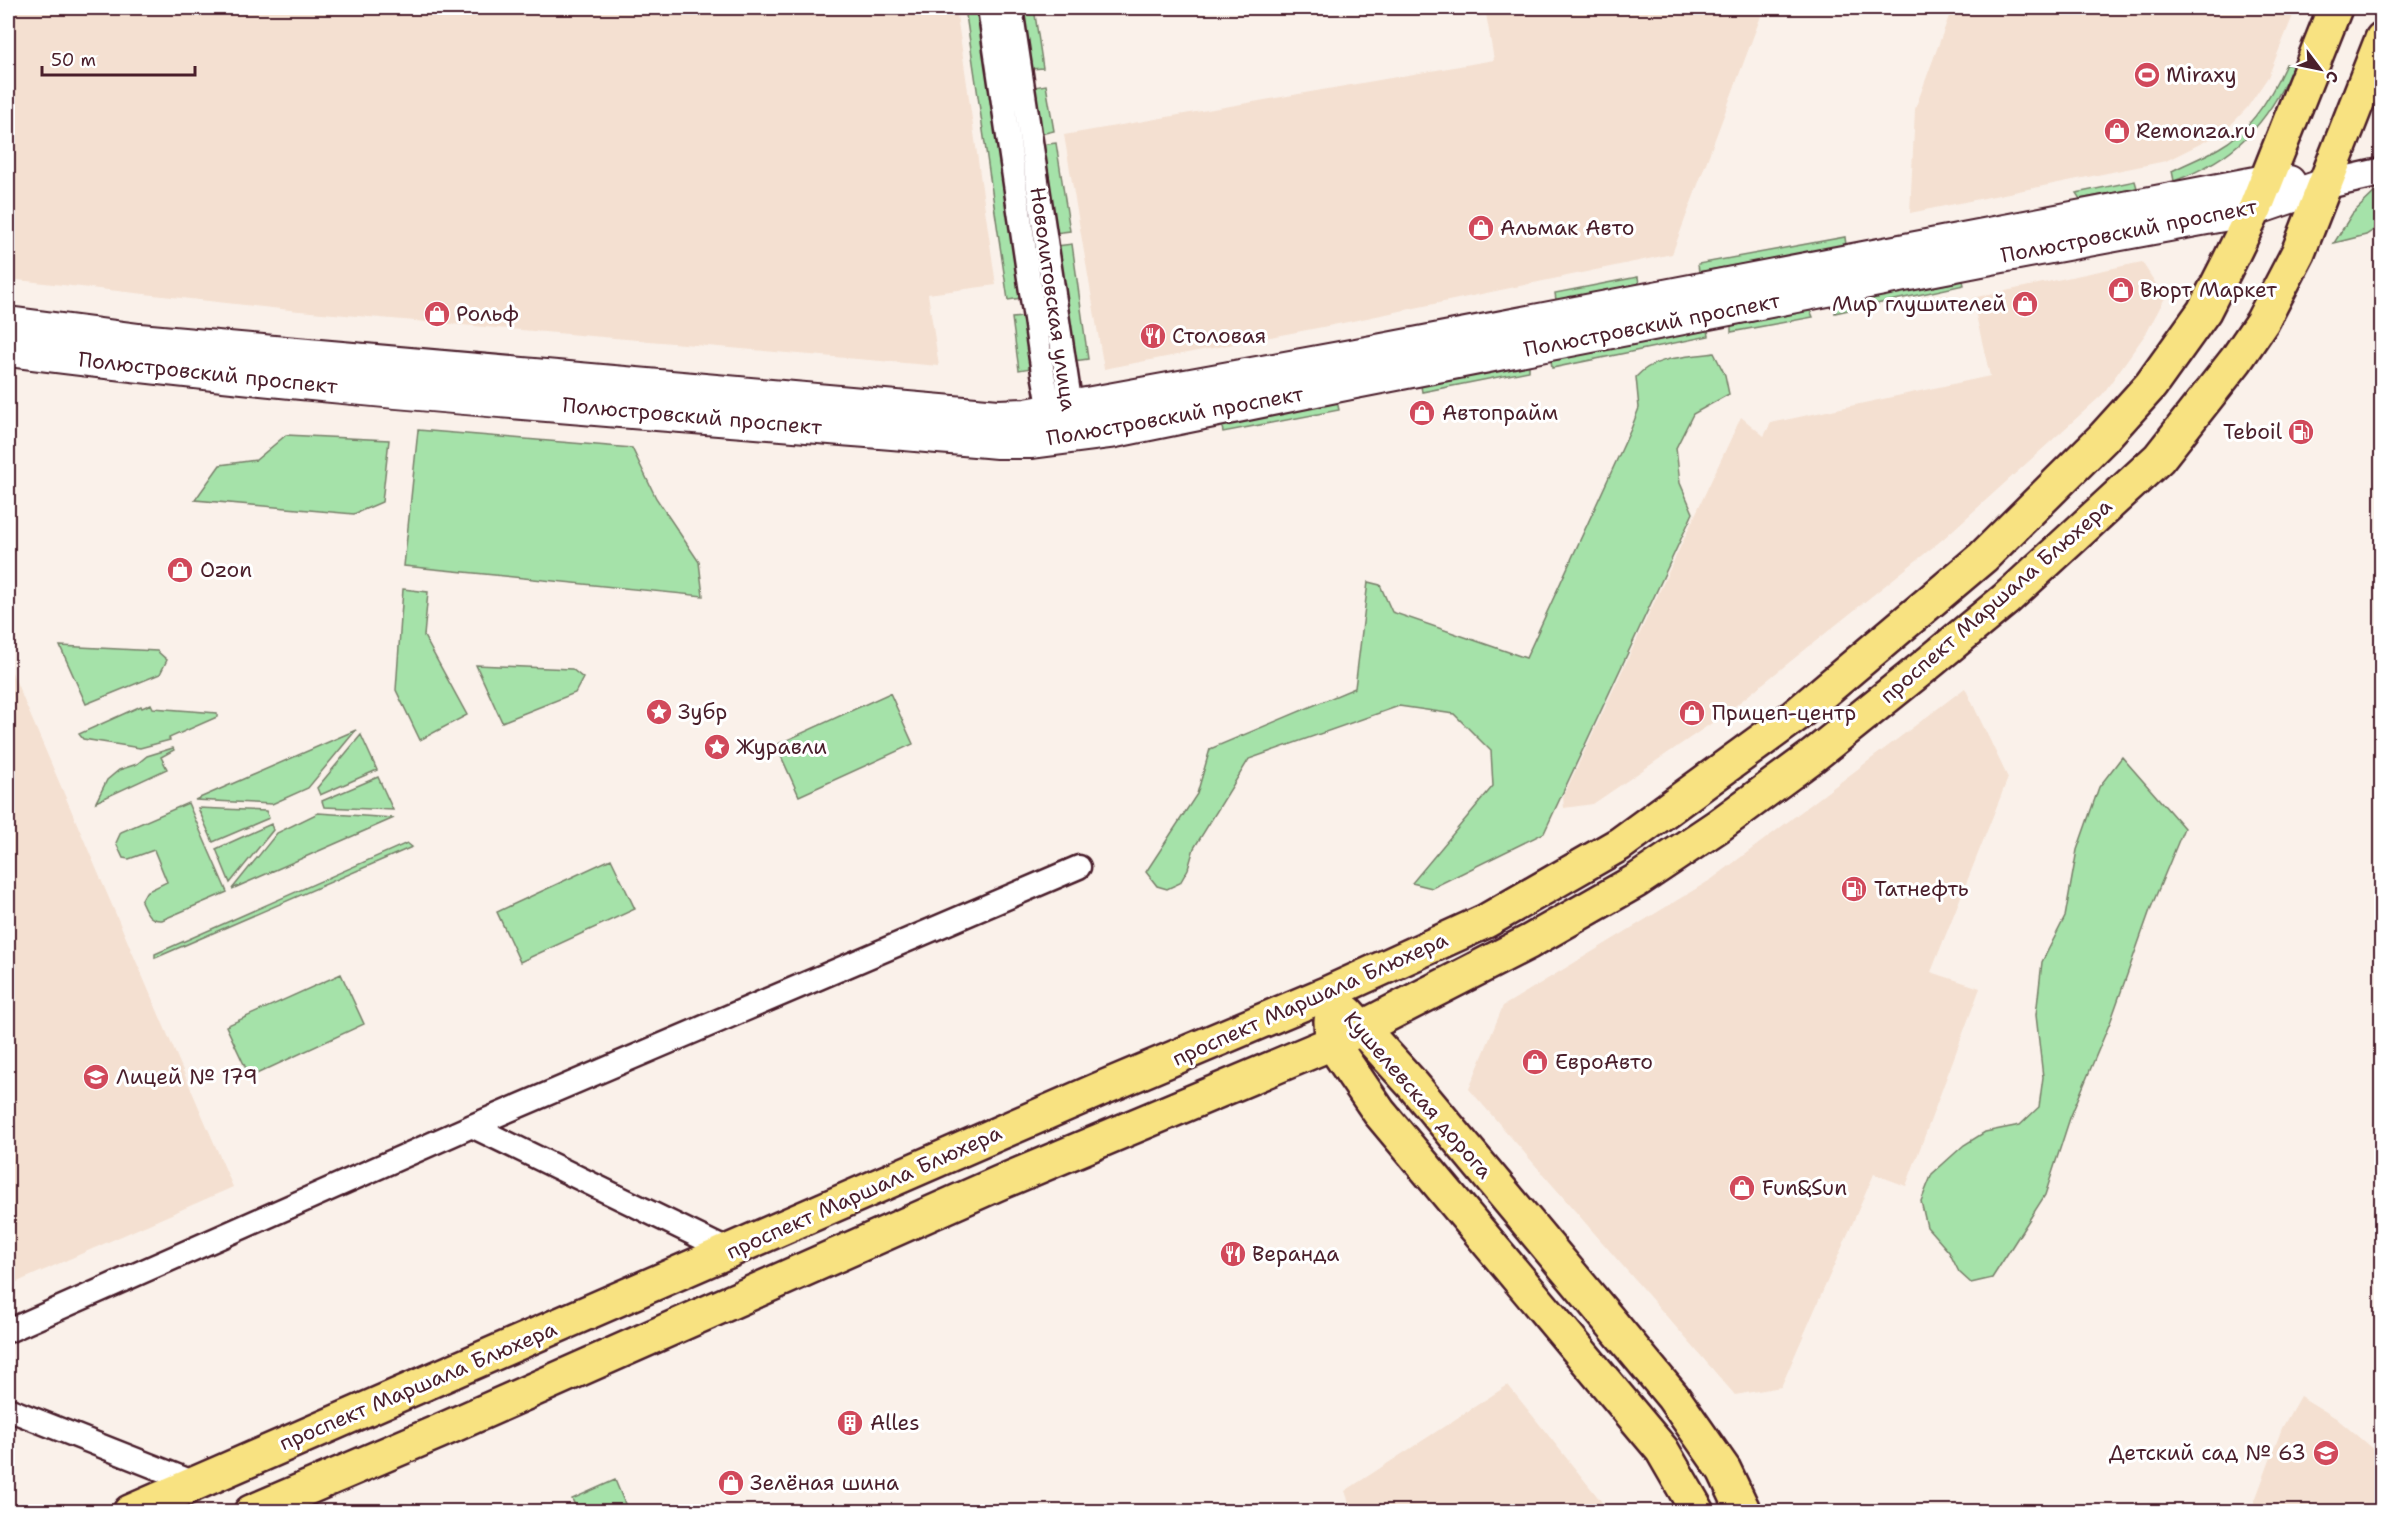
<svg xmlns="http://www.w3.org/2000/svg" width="2389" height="1519" viewBox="0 0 2389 1519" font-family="'Shantell Sans',sans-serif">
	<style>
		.built { fill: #f4e0d1 }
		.green { fill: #a5e2a9; stroke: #78806a; stroke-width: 1.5 }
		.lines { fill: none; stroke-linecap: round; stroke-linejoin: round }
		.minor-casing { stroke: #4a1f2b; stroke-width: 27 }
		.tertiary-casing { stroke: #4a1f2b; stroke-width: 32 }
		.secondary-casing { stroke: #4a1f2b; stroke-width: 36 }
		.primary-casing { stroke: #4a1f2b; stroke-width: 38 }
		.minor { stroke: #fff; stroke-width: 22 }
		.tertiary { stroke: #fff; stroke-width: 27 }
		.secondary { stroke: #fff; stroke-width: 32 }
		.primary { stroke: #f8e281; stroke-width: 33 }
		.labels { text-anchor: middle; stroke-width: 6; stroke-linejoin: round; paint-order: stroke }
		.poi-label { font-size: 21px; fill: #4a1f2b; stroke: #fff; text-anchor: start }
		.street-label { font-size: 21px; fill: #4a1f2b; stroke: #fff }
	</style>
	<rect width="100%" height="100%" fill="#faf1ea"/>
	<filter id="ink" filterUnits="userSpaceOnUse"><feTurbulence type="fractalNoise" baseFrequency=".0167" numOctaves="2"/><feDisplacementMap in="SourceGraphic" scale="12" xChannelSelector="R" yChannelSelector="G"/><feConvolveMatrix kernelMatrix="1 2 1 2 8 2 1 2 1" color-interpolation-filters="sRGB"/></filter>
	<g filter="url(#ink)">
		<path class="built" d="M 8,8 L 956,8 L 996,285 L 928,294 L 939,366 L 299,311 L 8,279 Z
			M 1485,8 L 1764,8 L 1672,254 L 1343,323 L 1104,369 L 1064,135 L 1494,60 Z
			M 1952,8 L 2296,8 L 2268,77 L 2247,108 L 2224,132 L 2166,161 L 1910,213 L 1915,109 Z
			M 2142,262 L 2165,298 L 2147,332 L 2102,395 L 1943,539 L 1725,714 L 1593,804 L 1564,808 L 1563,797 L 1741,417 L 1764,436 L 1771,423 L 1990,376 L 1972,298 Z
			M 8,663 L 233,1187 L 8,1286 Z
			M 1965,688 L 2008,778 L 1931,972 L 1980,988 L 1906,1186 L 1874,1174 L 1781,1387 L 1735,1395 L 1469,1089 L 1503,1006 L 1712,879 Z
			M 1508,1385 L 1609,1511 L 1352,1511 L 1345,1491 Z
			M 2300,1396 L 2336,1418 L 2381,1456 L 2381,1511 L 2251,1511 L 2282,1428 Z"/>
		<path class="green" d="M 965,8 L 978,8 L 1021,298 L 1008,300 Z
			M 1022,8 L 1034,8 L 1043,68 L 1031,69 Z
			M 2286,64 L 2293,66 C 2268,124 2234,159 2174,181 L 2172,171 C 2187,163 2204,157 2219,148 C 2250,131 2272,95 2286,64 Z
			M 1046,85 L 1054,131 L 1040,134 L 1034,87 Z
			M 1056,143 L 1070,231 L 1055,233 L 1040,145 Z
			M 2135,181 L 2137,188 L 2080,199 L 2076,193 Z
			M 2381,189 L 2381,225 L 2366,235 L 2334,243 L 2352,214 L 2377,190 Z
			M 1845,237 L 1846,245 L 1699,272 L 1698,264 Z
			M 1072,244 L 1088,359 L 1074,361 L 1057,246 Z
			M 1638,277 L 1639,284 L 1556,300 L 1555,293 Z
			M 1963,281 L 1964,285 L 1835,313 L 1837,304 Z
			M 1810,310 L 1813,317 L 1731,332 L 1731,326 Z
			M 1023,317 L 1031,368 L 1019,370 L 1012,318 Z
			M 1708,330 L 1709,336 L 1552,368 L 1551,360 Z
			M 1714,353 L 1725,375 L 1729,394 L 1693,414 L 1676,448 L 1680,483 L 1693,513 L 1544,833 L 1432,888 L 1412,883 L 1493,786 L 1491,751 L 1454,714 L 1399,706 L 1249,759 L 1194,848 L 1188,869 L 1180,883 L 1167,889 L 1157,886 L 1146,872 L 1197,794 L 1210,749 L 1355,688 L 1368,582 L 1380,585 L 1392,612 L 1526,658 L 1631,429 L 1639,408 L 1636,377 C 1654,356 1688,357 1714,353 Z
			M 1529,365 L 1529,371 L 1422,392 L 1421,386 Z
			M 1337,401 L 1339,410 L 1223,432 L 1221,423 Z
			M 418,430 L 632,448 L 656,498 L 699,562 L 703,596 L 404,566 Z
			M 286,435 L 389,440 L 382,502 L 354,514 L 195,500 L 220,465 L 256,460 Z
			M 403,589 L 428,592 L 424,636 L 467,715 L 420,740 L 396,690 Z
			M 60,646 L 157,651 L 167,660 L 160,674 L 86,704 Z
			M 476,665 L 572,669 L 583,678 L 575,693 L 502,722 Z
			M 890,693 L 913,744 L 799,796 L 776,745 Z
			M 151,704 L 153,708 L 217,713 L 217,717 L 169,738 L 170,740 L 140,748 L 83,739 L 79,734 L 141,706 L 142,708 Z
			M 356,730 L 308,788 L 272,804 L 195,800 Z
			M 361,735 L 377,770 L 320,795 L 317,788 Z
			M 173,748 L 174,750 L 161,757 L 167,769 L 96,802 L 107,780 L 119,770 L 137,764 L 147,756 Z
			M 2122,757 L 2184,828 L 2150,910 L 2111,1020 L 2070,1118 L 2045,1195 L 1992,1278 L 1971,1283 L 1959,1272 L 1949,1252 L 1927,1227 L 1921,1201 L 1932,1174 L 1964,1145 L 1985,1132 L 2020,1125 L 2039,1107 L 2043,1077 L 2036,1015 L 2042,962 L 2065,917 L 2077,850 L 2099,787 Z
			M 378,777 L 393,810 L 324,807 L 322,801 Z
			M 188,803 L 227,892 L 162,920 C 149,921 146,912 141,901 L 146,892 L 167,882 L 154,850 L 129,859 L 123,858 L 116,843 L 121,832 Z
			M 198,808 L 266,811 L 269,818 L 213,842 Z
			M 318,813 L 394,818 L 232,889 L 277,833 Z
			M 271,824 L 273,830 L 230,883 L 216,849 Z
			M 407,843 L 412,847 L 155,958 L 155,954 Z
			M 611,859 L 635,909 L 520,962 L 497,912 Z
			M 341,974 L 364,1024 L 250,1077 L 226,1026 Z
			M 615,1480 L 628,1511 L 578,1511 L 572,1499 Z"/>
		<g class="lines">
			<g class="minor-casing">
				<path id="minor" d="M 989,8 L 1043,373 L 1050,411 L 1057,422
					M 1011,8 L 1071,407 L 1070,421
					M 472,1126 L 729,1251
					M 8,1331 L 472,1126 L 1079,867
					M 8,1409 L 195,1483"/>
			</g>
			<g class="tertiary-casing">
				<path id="tertiary" d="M 2325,185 L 2382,172"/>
			</g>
			<g class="secondary-casing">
				<path id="secondary" d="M 8,323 L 139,340 L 998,416 L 1026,415 L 1351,356 L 2266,181 L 2289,182
					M 8,350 C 336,393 667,413 997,442 L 1032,442 L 1110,432 L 1355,382 L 1991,258 L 2255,209 L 2325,185"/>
			</g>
			<g class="primary-casing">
				<path id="primary" d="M 1348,1013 L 1413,1085 L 1673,1397 L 1724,1470 L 1744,1512
					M 1331,1021 L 1332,1043 L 1379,1112 L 1662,1450 L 1698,1512
					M 130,1512 L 1098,1090 L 1328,993 L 1486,921 L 1620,844 L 1795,716 L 1983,557 L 2103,438 L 2151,385 L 2204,311 L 2229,262 L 2255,209 L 2335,8
					M 251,1512 L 438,1432 L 999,1183 L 1332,1043 L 1529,942 L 1636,881 L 1718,826 L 1813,756 L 1930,662 L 2005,600 L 2159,458 L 2236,360 L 2262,322 L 2298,253 L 2382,39"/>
			</g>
			<use href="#minor" class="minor"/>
			<use href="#tertiary" class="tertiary"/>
			<use href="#secondary" class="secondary"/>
			<use href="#primary" class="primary"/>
		</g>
	</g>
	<defs>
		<g id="stadium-disc" transform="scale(1.35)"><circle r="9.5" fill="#d1495b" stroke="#fff"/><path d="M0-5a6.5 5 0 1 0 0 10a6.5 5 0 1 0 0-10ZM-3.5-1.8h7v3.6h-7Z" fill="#fff"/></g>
		<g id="shop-disc" transform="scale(1.35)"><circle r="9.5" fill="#d1495b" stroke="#fff"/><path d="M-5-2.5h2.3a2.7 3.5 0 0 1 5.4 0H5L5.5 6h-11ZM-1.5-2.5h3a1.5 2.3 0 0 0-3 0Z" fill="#fff"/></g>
		<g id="restaurant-disc" transform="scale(1.35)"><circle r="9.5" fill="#d1495b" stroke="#fff"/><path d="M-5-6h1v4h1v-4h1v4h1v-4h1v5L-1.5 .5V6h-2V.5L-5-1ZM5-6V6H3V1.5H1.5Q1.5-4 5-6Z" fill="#fff"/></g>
		<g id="fuel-disc" transform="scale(1.35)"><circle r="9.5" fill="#d1495b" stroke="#fff"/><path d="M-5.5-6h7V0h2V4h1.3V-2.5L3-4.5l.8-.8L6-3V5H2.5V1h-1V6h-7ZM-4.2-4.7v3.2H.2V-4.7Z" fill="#fff"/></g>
		<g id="sight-disc" transform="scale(1.35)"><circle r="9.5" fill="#d1495b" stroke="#fff"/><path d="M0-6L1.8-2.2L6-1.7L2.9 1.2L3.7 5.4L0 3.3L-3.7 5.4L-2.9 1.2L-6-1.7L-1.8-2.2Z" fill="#fff"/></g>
		<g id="school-disc" transform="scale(1.35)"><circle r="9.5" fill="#d1495b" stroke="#fff"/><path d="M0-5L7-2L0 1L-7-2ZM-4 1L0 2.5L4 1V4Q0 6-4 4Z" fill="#fff"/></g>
		<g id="building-disc" transform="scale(1.35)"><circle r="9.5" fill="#d1495b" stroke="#fff"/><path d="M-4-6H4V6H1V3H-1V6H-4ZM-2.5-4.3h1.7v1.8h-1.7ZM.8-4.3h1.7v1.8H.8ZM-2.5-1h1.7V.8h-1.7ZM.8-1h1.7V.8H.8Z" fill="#fff"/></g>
	</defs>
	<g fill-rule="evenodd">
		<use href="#stadium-disc" x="2147" y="75"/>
		<use href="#shop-disc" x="2117" y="131"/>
		<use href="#shop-disc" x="1481" y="228"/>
		<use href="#shop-disc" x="2121" y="290"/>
		<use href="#shop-disc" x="2025" y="304"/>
		<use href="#shop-disc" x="437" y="314"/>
		<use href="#restaurant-disc" x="1153" y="336"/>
		<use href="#shop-disc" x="1422" y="413"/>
		<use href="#fuel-disc" x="2301" y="432"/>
		<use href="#shop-disc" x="180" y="570"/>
		<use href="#sight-disc" x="659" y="712"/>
		<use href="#shop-disc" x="1692" y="713"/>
		<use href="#sight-disc" x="717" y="747"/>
		<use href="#fuel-disc" x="1854" y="889"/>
		<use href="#shop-disc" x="1535" y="1062"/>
		<use href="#school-disc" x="96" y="1077"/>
		<use href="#shop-disc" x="1742" y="1188"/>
		<use href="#restaurant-disc" x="1233" y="1254"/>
		<use href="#building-disc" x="850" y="1423"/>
		<use href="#school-disc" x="2326" y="1453"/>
		<use href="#shop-disc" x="731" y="1483"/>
	</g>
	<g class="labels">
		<g class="poi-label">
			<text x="2166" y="82">Miraxy</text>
			<text x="2136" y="138">Remonza.ru</text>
			<text x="1500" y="235">Альмак Авто</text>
			<text x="2140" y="297">Вюрт Маркет</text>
			<text x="2006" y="311" text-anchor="end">Мир глушителей</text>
			<text x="456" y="321">Рольф</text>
			<text x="1172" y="343">Столовая</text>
			<text x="1442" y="420">Автопрайм</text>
			<text x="2282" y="439" text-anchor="end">Teboil</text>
			<text x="200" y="577">Ozon</text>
			<text x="678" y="719">Зубр</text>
			<text x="1712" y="720">Прицеп-центр</text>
			<text x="736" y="754">Журавли</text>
			<text x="1874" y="896">Татнефть</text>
			<text x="1555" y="1069">ЕвроАвто</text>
			<text x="116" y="1084">Лицей № 179</text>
			<text x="1762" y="1195">Fun&amp;Sun</text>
			<text x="1252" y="1261">Веранда</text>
			<text x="870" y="1430">Alles</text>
			<text x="2306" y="1460" text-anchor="end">Детский сад № 63</text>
			<text x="750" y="1490">Зелёная шина</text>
		</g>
		<g class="street-label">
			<text transform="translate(2129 231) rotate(-11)" y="7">Полюстровский проспект</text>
			<text transform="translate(1053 299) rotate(82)" y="7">Новолитовская улица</text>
			<text transform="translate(1652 325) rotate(-11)" y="7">Полюстровский проспект</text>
			<text transform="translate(208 373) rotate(6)" y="7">Полюстровский проспект</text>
			<text transform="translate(692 416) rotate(5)" y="7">Полюстровский проспект</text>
			<text transform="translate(1175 416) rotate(-10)" y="7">Полюстровский проспект</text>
			<text transform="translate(1996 601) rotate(-41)" y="7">проспект Маршала Блюхера</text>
			<text transform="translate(1310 999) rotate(-24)" y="7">проспект Маршала Блюхера</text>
			<text transform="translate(1418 1095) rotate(49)" y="7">Кушелевская дорога</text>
			<text transform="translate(864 1192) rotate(-24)" y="7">проспект Маршала Блюхера</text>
			<text transform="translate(418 1386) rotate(-23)" y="7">проспект Маршала Блюхера</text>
		</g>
	</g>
	<rect width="2389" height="1519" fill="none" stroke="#fff" stroke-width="30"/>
	<rect x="15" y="15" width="2359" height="1489" fill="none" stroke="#4a1f2b" stroke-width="2" filter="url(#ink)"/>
	<g transform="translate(2320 69) rotate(122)" stroke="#ffffff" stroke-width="4.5" paint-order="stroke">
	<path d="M0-4.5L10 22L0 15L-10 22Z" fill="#4a1f2b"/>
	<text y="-9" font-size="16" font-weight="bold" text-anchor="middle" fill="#4a1f2b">С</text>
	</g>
	<path d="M42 66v9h153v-9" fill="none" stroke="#4a1f2b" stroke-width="3"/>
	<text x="51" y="66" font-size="18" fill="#4a1f2b" stroke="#ffffff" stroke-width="4.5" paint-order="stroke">50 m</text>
</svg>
